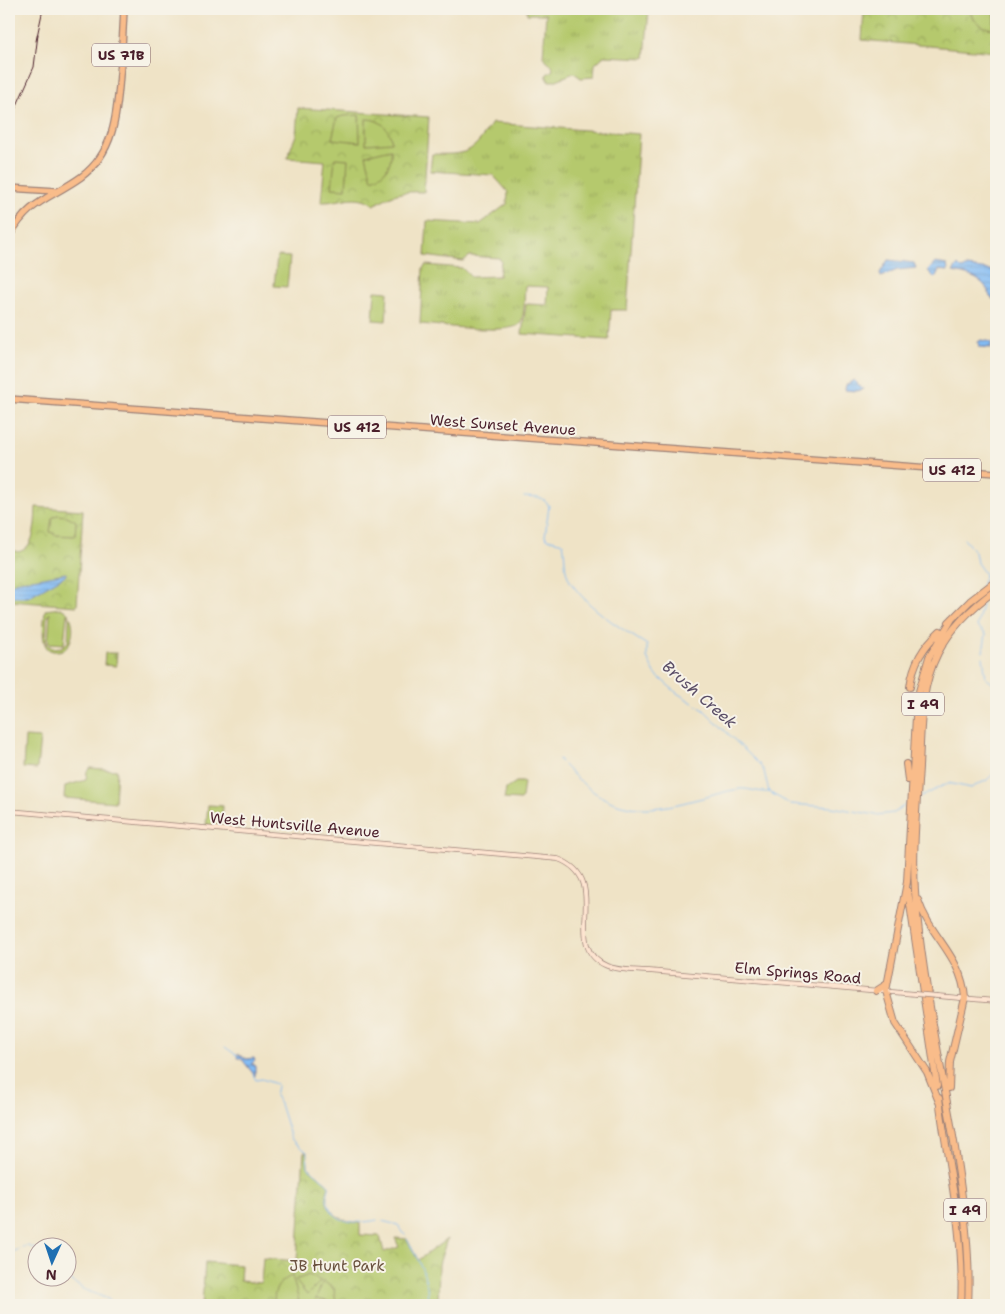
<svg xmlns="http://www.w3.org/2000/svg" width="1005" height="1314" viewBox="0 0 1005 1314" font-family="'Shantell Sans',sans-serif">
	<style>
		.grass { fill: url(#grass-tufts); stroke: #80744c }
		.cemetery { fill: url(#cemetery-stones); stroke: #80744c }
		.park { fill: url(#park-crowns); stroke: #80744c }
		.pitch { fill: #b5c96d; stroke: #80744c; fill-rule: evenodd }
		.water { fill: url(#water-rules); stroke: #666e90 }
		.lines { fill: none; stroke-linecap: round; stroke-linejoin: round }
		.stream { stroke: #83bcf4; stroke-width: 1 }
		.secondary-casing { stroke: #9c8178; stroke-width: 5.5 }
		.trunk-casing { stroke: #9c8178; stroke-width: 8 }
		.motorway-casing { stroke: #9c8178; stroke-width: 8 }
		.secondary { stroke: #fde4d0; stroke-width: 4 }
		.trunk { stroke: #f9bc8a; stroke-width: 5.5 }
		.motorway { stroke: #f9bc8a; stroke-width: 6 }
		.rail { stroke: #4a1f2b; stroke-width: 1 }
		.secondary-bridge-casing { stroke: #9c8178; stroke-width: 5.5; stroke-linecap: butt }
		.secondary-bridge { stroke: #fde4d0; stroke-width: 4 }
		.labels { text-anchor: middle; stroke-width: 4; stroke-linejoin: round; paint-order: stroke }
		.shield { fill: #f7f3e8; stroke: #7e5f64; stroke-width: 1 }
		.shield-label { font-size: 14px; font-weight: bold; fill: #4a1f2b }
		.street-label { font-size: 15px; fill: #4a1f2b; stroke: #f7f3e8 }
		.park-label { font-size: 15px; fill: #6a523f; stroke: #f7f3e8 }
		.water-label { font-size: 16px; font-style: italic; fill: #5b4e67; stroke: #f7f3e8 }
	</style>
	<defs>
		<pattern id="grass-tufts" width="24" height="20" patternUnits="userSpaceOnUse" patternTransform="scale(1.25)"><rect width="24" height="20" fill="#b5c96d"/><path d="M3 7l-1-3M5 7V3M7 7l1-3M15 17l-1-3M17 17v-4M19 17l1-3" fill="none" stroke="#9dac5f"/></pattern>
		<pattern id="cemetery-stones" width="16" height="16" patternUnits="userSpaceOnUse" patternTransform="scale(1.25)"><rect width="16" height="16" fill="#b5c96d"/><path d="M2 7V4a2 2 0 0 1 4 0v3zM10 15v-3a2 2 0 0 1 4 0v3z" fill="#9dac5f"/></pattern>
		<pattern id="park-crowns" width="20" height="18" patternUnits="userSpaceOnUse" patternTransform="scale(1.25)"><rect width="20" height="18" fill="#b5c96d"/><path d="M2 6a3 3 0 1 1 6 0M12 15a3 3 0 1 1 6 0" fill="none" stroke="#9dac5f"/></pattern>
		<pattern id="water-rules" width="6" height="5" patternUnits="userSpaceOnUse" patternTransform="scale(1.25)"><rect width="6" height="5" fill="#83bcf4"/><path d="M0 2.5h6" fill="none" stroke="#73a1d1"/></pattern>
	</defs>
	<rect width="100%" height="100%" fill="#f7f3e8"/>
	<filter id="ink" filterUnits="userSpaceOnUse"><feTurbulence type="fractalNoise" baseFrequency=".02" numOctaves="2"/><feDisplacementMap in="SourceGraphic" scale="10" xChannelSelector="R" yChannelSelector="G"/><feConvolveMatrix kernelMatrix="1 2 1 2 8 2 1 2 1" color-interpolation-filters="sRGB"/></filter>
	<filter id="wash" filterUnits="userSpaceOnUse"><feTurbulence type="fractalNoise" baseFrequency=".0096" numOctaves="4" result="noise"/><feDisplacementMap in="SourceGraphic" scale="20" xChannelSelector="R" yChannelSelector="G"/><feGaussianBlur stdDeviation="1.12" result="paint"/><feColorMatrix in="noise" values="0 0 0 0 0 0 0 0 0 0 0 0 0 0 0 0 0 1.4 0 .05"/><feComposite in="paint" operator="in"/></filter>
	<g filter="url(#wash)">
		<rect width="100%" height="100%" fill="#efe3c6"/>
		<path class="grass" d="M 527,9 L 649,9 L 645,58 L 604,56 L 595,64 L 594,77 L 581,78 L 574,73 L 554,81 L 549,81 L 546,75 L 553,70 L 552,65 L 543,57 L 546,14 L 527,14 Z
			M 492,123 L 639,134 L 627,310 L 611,310 L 609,340 L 522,334 L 526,304 L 547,305 L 548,287 L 525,286 C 524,294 525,319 520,324 C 508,335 438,325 420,324 L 423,268 L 426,265 L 462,268 L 471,277 L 499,276 L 501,261 L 499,258 L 470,256 L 463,261 L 425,256 L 427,221 L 480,224 L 507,204 L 508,192 L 493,175 L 430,171 L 432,154 C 467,155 472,154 492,123 Z"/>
		<path class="cemetery" d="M 105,653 L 117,653 L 116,666 L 104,665 Z
			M 208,805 L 223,806 L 221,827 L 206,826 Z"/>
		<path class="park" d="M 864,9 L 996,9 L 996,52 L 862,40 Z
			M 298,108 L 429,117 L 424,192 C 402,191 394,193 374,205 C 357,191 340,203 321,202 L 325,161 L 287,158 L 296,135 Z
			M 36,507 L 83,510 L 77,606 L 9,601 L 9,548 L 18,552 C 36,548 35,522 36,507 Z
			M 304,1152 L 307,1152 L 308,1167 L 329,1185 C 329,1189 327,1191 327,1196 C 325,1214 345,1222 360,1223 L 360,1235 L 380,1236 L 384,1252 L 399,1247 L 395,1238 L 407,1239 L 418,1260 L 447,1239 L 439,1264 L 438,1305 L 202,1305 L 205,1262 L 241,1265 L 240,1281 L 261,1283 L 263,1258 L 297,1261 Z"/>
		<path class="pitch" d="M 969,9 L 995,9 L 993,29 C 980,27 973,21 969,9 Z
			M 359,115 L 360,142 L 332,139 L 337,118 L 343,116 Z
			M 366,119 C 381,119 389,128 392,142 L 366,144 Z
			M 391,149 C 392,163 387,174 372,179 L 366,155 Z
			M 335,158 L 348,159 L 346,189 L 332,188 Z
			M 277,256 L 290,257 L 287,287 L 274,286 Z
			M 375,291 L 388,292 L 386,321 L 373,320 Z
			M 57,515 L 67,516 L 76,521 L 75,536 L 54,535 L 54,533 L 50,532 L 52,518 Z
			M 60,608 C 77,613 75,641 65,649 C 36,660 44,626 45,610 ZM 50,613 L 48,643 L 64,644 L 67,614 L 69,617 L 68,642 L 62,647 L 52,648 L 46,643 L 47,618 Z
			M 25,737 L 40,738 L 37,769 L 23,768 Z
			M 90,768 L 117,770 L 115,802 L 64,798 L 65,786 L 86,780 L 87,771 Z
			M 516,782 L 524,782 L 522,798 L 520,800 L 504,799 L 506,789 Z
			M 309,1275 L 321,1281 L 307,1295 L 295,1280 Z
			M 292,1276 L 299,1301 L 275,1305 C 272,1291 279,1281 292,1276 Z
			M 323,1281 L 334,1289 L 336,1303 L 316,1299 Z"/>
		<path class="water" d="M 888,260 L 914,263 L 916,268 L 897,270 L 881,277 L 880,273 Z
			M 935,263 L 947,265 L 948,271 L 939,270 L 935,278 L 928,271 Z
			M 958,265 L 962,269 L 967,267 L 996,271 L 996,301 L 990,297 C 986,278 968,275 953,272 Z
			M 981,340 L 991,342 L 991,348 L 979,347 L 978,342 Z
			M 854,380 L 863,389 L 857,391 L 845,390 L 846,385 Z
			M 66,573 L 66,575 L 28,597 L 9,597 L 9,586 L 15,582 Z
			M 238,1054 L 246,1059 L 254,1058 L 255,1061 L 251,1064 L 255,1065 L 255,1076 L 241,1058 L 237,1058 Z"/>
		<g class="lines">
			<path class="stream" d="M 524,497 C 535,498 543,496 549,506 L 545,536 L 548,539 L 563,543 C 566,556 563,568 570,581 C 586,607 622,629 647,645 L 647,657 L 655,674 L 677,693 L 704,710 L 759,764 L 764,771 L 769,792 L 790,804 L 832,807 L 876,815 L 894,813 L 905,805
				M 964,539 L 975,552 L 977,563 L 985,574 L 981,586
				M 982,605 L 977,626 L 986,634 L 983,652
				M 983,657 L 986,678 L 996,686
				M 559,759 L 561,762
				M 564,765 C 605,810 636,816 694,800 C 709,797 724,791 739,789 C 749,788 759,793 769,792
				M 921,797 L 948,783 L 971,788 L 987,780 L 993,774 L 996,766
				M 225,1047 L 239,1057
				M 253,1075 L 256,1080 L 262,1079 L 276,1084
				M 277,1086 L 275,1096 L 280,1104 L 291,1139 L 307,1152 L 308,1167 L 329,1185 C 330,1190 326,1194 327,1200 C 332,1225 358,1224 377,1220
				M 382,1221 L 398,1225 L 405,1235
				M 407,1239 C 418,1260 431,1280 427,1305
				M 9,1253 L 28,1246 L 38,1250
				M 65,1276 L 83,1289 L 108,1299 L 114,1305"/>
		</g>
	</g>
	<g filter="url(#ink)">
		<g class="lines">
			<g class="secondary-casing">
				<path id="secondary" d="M 9,811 L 558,859 C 615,880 558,946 607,966 C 619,971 636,970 649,971 L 915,994
					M 937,996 L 996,1001"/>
			</g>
			<g class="trunk-casing">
				<path id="trunk" d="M 9,188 L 56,191
					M 9,237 C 29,200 50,199 81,177 C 115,152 117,113 120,74 C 122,52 123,30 124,9
					M 9,399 L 996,473"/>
			</g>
			<g class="motorway-casing">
				<path id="motorway" d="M 949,622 L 970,601 L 996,581
					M 910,687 C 913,663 923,647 940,631
					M 906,764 L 908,780
					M 908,891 L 937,1086
					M 918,900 C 930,937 962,956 965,998 L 950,1062 L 949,1088
					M 876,991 L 887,984
					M 939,1098 C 948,1168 965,1234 961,1305
					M 939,1102 L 927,1072 L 895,1023 L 886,991 L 907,882 L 917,698 L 929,657 L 952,619
					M 968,1305 C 971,1252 963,1201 955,1148 C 942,1070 925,992 917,914 C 911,865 916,816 919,767 C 921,728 920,688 938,653 C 952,626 972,607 996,590"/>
			</g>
			<use href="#secondary" class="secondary"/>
			<use href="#trunk" class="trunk"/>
			<use href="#motorway" class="motorway"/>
			<path class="rail" d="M 36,41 L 43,9
				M 12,159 L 14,112 L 34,67 L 38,34"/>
			<g class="secondary-bridge-casing">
				<path id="secondary-bridge" d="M 915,994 L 937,996"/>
			</g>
			<use href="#secondary-bridge" class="secondary-bridge"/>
		</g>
	</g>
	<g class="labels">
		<g class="shield">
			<rect x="92" y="43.5" width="58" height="23" rx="4"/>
			<rect x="328" y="415.5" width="58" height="23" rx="4"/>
			<rect x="923" y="458.5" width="58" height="23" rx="4"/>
			<rect x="902" y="692.5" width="42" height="23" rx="4"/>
			<rect x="944" y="1198.5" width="42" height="23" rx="4"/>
		</g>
		<g class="shield-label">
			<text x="121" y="60">US 71B</text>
			<text x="357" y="432">US 412</text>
			<text x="952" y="475">US 412</text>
			<text x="923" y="709">I 49</text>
			<text x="965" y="1215">I 49</text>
		</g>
		<g class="street-label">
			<text transform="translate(503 425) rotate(4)" y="5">West Sunset Avenue</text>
			<text transform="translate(295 825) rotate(5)" y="5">West Huntsville Avenue</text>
			<text transform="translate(798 973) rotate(5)" y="5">Elm Springs Road</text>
		</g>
		<g class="park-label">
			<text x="337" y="1271">JB Hunt Park</text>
		</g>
		<g class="water-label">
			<text transform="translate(700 694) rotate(41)" y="6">Brush Creek</text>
		</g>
	</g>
	<rect width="1005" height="1314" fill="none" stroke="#f7f3e8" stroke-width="30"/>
	<g transform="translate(52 1262) rotate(183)"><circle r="24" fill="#f7f3e8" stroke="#b29e9c"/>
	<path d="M0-4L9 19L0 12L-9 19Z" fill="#1f6fb2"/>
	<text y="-8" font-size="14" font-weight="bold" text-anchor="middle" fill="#4a1f2b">N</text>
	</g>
</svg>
